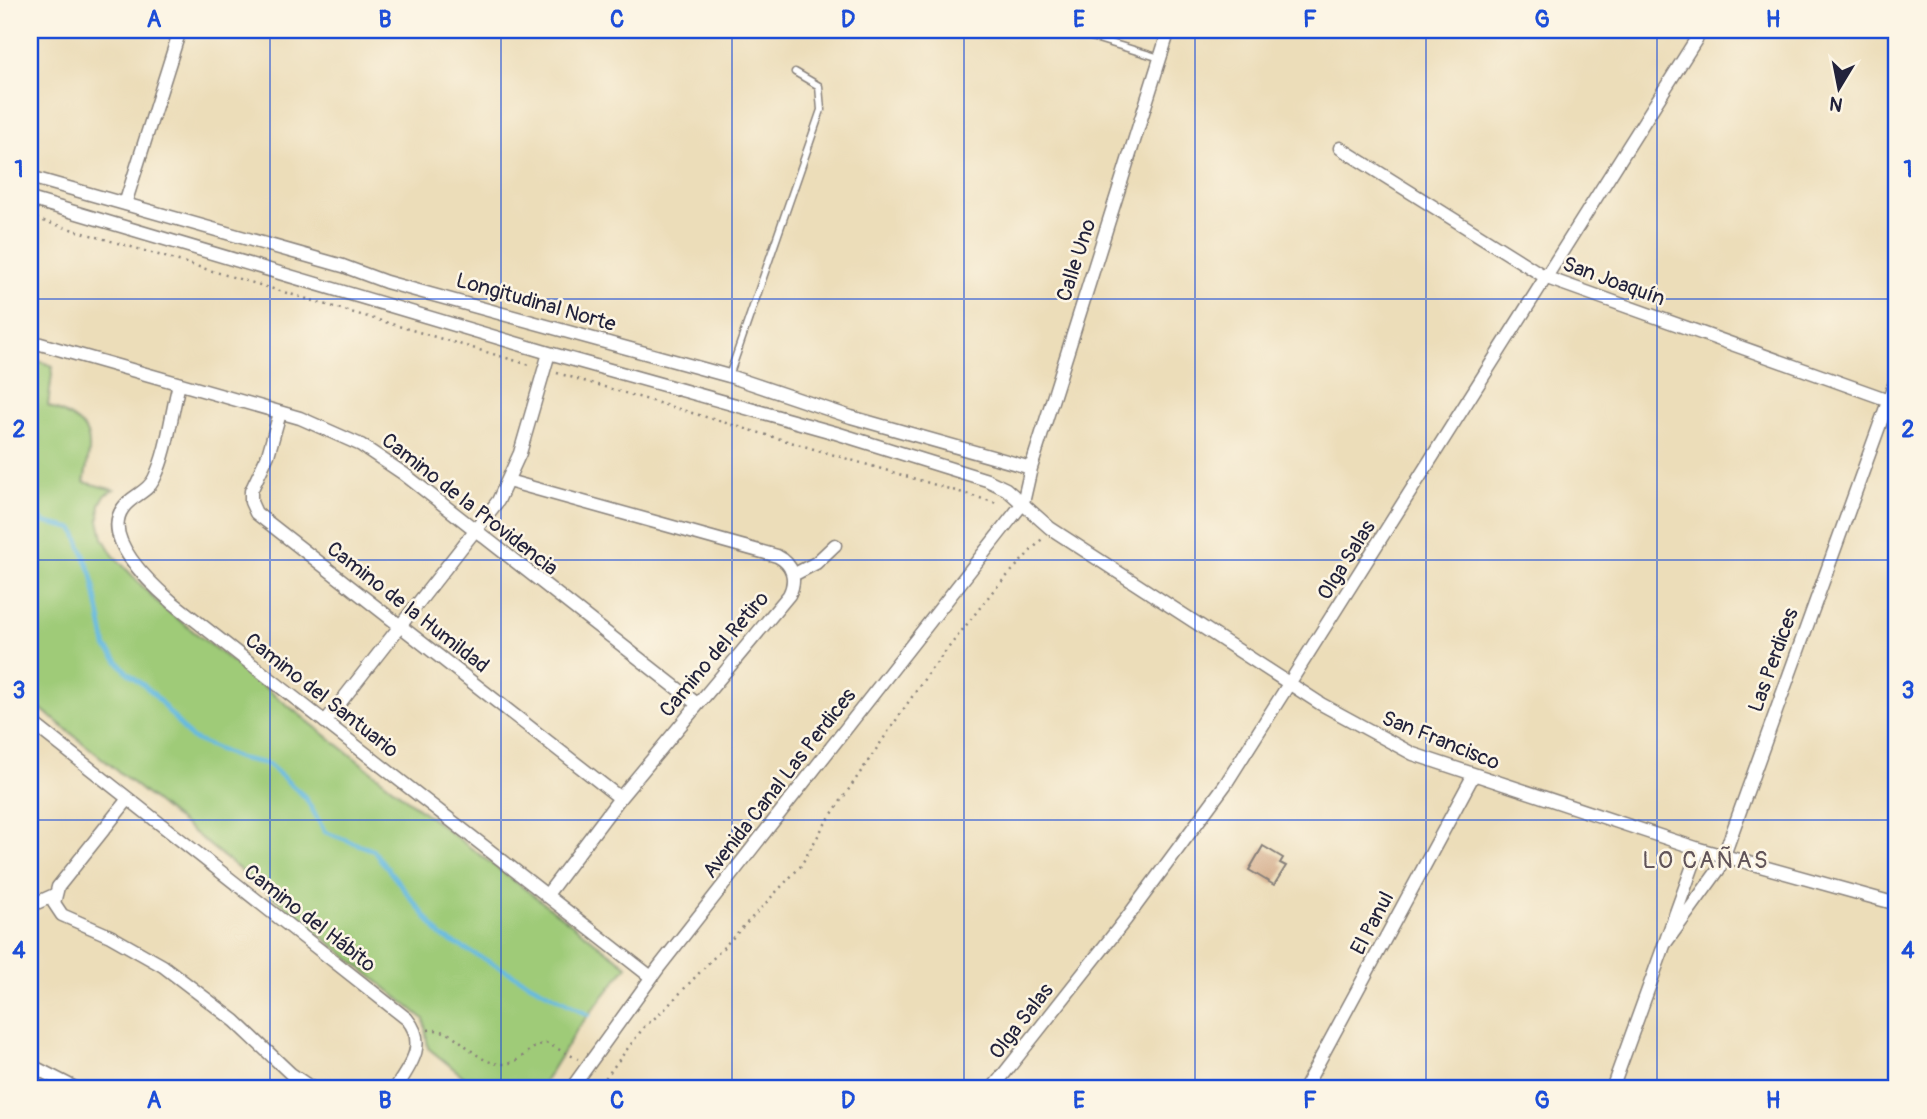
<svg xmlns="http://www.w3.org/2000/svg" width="1927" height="1119" viewBox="0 0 1927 1119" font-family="Pangolin,sans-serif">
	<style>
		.green { fill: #9fcb78; stroke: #60765a; stroke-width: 2 }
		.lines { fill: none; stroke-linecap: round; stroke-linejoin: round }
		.stream { stroke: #65bae1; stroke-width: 4.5 }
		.building { fill: #d6b090 }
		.service-casing { stroke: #87807a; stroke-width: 9 }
		.minor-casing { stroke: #87807a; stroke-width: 15 }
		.path { stroke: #87807a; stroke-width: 2.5; stroke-dasharray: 2 5; stroke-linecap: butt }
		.service { stroke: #fff; stroke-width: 6 }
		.minor { stroke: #fff; stroke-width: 12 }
		.grid { fill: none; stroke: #1d4ed8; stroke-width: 2; stroke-opacity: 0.55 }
		.labels { text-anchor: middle; stroke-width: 5; stroke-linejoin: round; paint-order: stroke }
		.street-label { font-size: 21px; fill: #22223b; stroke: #fcf5e5 }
		.quarter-label { font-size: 24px; letter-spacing: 2px; fill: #615459; stroke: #fcf5e5 }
		.neatline { fill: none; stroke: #1d4ed8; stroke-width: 2.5 }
		.grid-label { font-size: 23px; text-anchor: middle; font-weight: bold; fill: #1d4ed8 }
	</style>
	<rect width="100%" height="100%" fill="#fcf5e5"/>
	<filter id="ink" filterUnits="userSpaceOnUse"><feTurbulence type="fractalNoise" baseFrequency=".0143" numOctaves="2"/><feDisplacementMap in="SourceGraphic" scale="14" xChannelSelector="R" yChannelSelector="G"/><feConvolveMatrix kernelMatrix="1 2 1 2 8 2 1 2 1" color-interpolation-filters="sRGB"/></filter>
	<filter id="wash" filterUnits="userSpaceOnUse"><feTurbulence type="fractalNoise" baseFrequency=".00686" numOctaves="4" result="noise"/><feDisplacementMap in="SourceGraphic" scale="28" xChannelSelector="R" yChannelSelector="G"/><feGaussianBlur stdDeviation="1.57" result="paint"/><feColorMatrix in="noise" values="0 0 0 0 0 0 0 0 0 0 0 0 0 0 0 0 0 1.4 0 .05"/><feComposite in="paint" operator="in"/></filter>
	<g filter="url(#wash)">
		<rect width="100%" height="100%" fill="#ecddb9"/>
		<path class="green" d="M 30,358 L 53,366 L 48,406 C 95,426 93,435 84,482 L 114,490 L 105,495 L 100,504 L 99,520 L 103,538 L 113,555 L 160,605 L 422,811 L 627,966 L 576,1031 L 540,1089 L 479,1089 L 428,1048 L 424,1019 L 30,700 Z"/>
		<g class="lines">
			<path class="stream" d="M 30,501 L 43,522 L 74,529 L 92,575 L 106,647 L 127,672 L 152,692 L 191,738 L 238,758 L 268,764 L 305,797 L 325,832 L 373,850 L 441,936 L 589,1015"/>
		</g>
		<g id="blocks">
			<path class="building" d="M 1263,846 L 1283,858 L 1280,863 L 1286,866 L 1274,885 L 1249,870 Z"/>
		</g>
	</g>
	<g filter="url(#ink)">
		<use href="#blocks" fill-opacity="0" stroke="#87807a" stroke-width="2"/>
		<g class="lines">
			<g class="service-casing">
				<path id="service" d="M 1068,30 L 1160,58
					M 729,376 L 821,110 L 819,86 L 795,72"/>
			</g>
			<g class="minor-casing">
				<path id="minor" d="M 1340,148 L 1547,278 L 1897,403
					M 30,177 L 343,266 L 386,282 L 729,376 L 851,417 L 1031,468
					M 30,199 L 549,353 L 836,433 L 987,480 L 1006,489 L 1050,528 L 1321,704 L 1413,754 L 1699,849 L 1897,904
					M 125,204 L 180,30
					M 30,341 L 300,418 L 361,445 L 404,474 L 697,704
					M 179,384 C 171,414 168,451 154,479 C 147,493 131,496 123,508 C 101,538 151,584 172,602 L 651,977
					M 280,413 L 268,455 L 251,491 L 251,502 L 256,513 L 620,798
					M 508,481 L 777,556 C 793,564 797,579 789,595 L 620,798 L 546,896
					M 793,575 L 816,563 L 835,545
					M 30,721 L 407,1019 C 428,1044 410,1066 395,1089
					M 325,722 L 498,501 L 520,453 L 549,353
					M 128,799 L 58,887 L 54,903 L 62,915 L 110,936 L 163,966 L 235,1021 L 291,1074 L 313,1089
					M 30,906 L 54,895
					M 1664,945 L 1719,869 L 1897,377
					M 30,1065 L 77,1089
					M 571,1089 L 659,967 L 1023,503 L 1031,468 L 1169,30
					M 992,1089 L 1126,919 L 1225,785 L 1702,30
					M 1304,1089 L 1473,776
					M 1612,1089 L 1699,849"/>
			</g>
			<path class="path" d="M 30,217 L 530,365
				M 557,373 L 1000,504
				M 428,1030 C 461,1027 470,1063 502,1064 C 520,1065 528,1046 546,1043 L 578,1059
				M 597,1089 L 644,1027 L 662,1012 L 800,867 L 823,827 L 927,675 L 993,591 L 1042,539"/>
			<use href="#service" class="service"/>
			<use href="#minor" class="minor"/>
		</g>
	</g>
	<path class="grid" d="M 270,30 L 270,1089M 501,30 L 501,1089M 732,30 L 732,1089M 964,30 L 964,1089M 1195,30 L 1195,1089M 1426,30 L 1426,1089M 1657,30 L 1657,1089M 30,299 L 1897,299M 30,560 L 1897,560M 30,820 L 1897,820"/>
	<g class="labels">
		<g class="street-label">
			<text transform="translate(1076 260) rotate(-72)" y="7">Calle Uno</text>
			<text transform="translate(1614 281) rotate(20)" y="7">San Joaquín</text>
			<text transform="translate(536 302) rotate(16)" y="7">Longitudinal Norte</text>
			<text transform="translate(470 504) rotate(38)" y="7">Camino de la Providencia</text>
			<text transform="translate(1346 560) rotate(-58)" y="7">Olga Salas</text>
			<text transform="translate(408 607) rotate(38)" y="7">Camino de la Humildad</text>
			<text transform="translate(714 654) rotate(-50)" y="7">Camino del Retiro</text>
			<text transform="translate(1773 660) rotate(-70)" y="7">Las Perdices</text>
			<text transform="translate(322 695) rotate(38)" y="7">Camino del Santuario</text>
			<text transform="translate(1441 740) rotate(22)" y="7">San Francisco</text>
			<text transform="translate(779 783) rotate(-52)" y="7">Avenida Canal Las Perdices</text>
			<text transform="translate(310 918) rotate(38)" y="7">Camino del Hábito</text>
			<text transform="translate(1372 923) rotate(-62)" y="7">El Panul</text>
			<text transform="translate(1021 1021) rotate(-52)" y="7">Olga Salas</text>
		</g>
		<g class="quarter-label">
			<text x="1706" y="868">LO CAÑAS</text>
		</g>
	</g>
	<rect width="1927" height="1119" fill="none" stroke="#fcf5e5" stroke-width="77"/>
	<g transform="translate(1839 88) rotate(190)" stroke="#fcf5e5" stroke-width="5" paint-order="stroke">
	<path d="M0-5L12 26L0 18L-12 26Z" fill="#22223b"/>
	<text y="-10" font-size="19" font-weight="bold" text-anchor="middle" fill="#22223b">N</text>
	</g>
	<rect x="38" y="38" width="1850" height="1042" class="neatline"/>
	<g class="grid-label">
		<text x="154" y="27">A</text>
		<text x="385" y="27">B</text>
		<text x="617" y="27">C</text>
		<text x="848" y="27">D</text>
		<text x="1079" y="27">E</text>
		<text x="1310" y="27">F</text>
		<text x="1542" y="27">G</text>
		<text x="1773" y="27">H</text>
		<text x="19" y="177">1</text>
		<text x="1908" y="177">1</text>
		<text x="19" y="437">2</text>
		<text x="1908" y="437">2</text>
		<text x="19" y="698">3</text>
		<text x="1908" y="698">3</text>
		<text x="19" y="958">4</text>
		<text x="1908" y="958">4</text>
		<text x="154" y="1108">A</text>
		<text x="385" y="1108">B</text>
		<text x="617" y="1108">C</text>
		<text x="848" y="1108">D</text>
		<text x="1079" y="1108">E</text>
		<text x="1310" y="1108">F</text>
		<text x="1542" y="1108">G</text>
		<text x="1773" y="1108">H</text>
	</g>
</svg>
